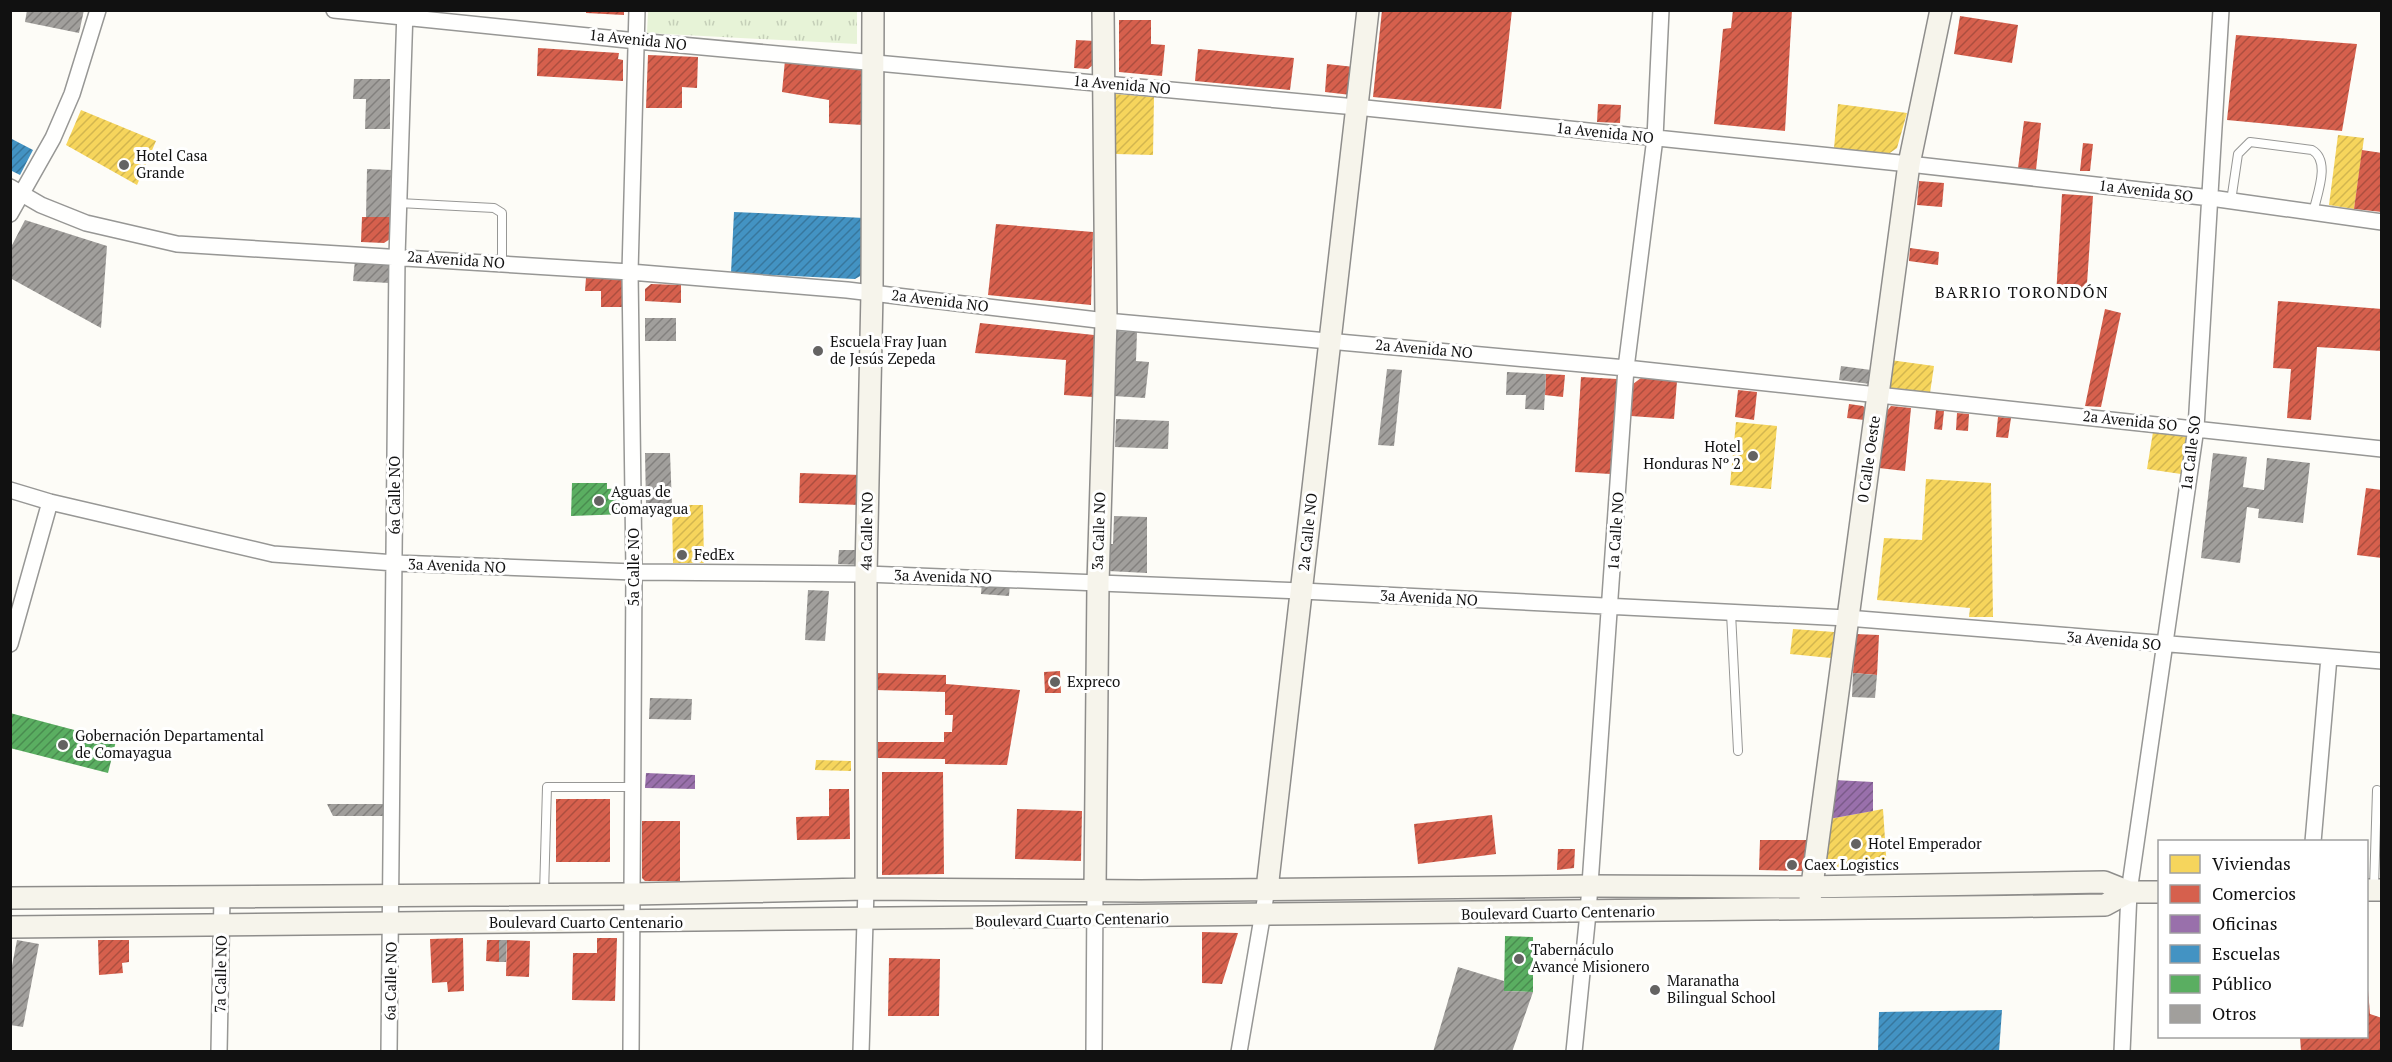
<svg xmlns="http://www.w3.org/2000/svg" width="2392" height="1062" viewBox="0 0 2392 1062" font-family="'PT Serif',serif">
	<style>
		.grass { fill: url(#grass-tufts) }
		.homes { fill: url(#homes-hatch) }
		.shops { fill: url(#shops-hatch) }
		.offices { fill: url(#offices-hatch) }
		.schools { fill: url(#schools-hatch) }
		.public { fill: url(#public-hatch) }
		.building { fill: url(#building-hatch) }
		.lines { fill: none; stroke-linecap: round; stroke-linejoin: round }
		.lane-casing { stroke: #979795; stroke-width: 10 }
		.street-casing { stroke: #979795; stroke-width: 18 }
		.secondary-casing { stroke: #8e8d8b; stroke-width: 24 }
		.lane { stroke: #fffffe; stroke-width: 8 }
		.street { stroke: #fffffe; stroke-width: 15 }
		.secondary { stroke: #f6f4eb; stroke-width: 21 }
		.poi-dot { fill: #646362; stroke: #fff; stroke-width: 2 }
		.labels { text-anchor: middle; stroke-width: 6; stroke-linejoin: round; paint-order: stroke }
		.street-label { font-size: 15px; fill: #111; stroke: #fff }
		.poi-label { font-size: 15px; fill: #111; stroke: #fff; text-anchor: start }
		.neighbourhood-label { font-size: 16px; letter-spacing: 1.5px; fill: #111; stroke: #fff }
	</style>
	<defs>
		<pattern id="grass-tufts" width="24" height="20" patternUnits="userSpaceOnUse" patternTransform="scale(1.5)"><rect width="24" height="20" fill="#e7f3d7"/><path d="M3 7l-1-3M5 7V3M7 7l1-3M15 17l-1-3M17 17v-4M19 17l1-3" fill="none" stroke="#c5cfb8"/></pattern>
		<pattern id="homes-hatch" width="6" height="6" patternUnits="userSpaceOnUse" patternTransform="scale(1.5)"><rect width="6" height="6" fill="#f6d55c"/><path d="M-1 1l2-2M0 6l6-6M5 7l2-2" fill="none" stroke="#d2b64f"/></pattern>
		<pattern id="shops-hatch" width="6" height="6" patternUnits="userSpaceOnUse" patternTransform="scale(1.5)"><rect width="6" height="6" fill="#d6604d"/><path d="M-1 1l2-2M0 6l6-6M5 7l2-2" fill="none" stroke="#ac4e3f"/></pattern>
		<pattern id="offices-hatch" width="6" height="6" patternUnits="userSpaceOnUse" patternTransform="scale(1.5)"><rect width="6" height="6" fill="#9970ab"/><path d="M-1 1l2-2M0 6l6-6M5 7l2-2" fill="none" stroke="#7b5b8a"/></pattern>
		<pattern id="schools-hatch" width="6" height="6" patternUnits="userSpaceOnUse" patternTransform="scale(1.5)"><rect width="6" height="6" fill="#4393c3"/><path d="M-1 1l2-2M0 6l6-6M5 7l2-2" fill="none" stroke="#37779d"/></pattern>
		<pattern id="public-hatch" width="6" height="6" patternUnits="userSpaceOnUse" patternTransform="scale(1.5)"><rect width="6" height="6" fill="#5aae61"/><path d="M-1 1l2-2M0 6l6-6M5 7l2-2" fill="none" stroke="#498c4f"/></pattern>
		<pattern id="building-hatch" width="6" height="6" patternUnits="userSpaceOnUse" patternTransform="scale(1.5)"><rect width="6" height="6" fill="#a19f9c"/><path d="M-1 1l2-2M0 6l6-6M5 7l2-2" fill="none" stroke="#82807e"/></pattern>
	</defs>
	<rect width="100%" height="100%" fill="#fdfcf7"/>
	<path class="grass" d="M 648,11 L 857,11 L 857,44 L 647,33 Z"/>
	<path class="homes" d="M 1115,94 L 1154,97 L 1153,155 L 1116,154 Z
		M 1838,104 L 1907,113 L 1897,148 L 1887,155 L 1834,148 Z
		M 81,110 L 156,141 L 137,185 L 66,145 Z
		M 2338,135 L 2364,138 L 2354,209 L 2329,205 Z
		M 1890,360 L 1934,366 L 1930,393 L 1886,388 Z
		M 1736,422 L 1777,426 L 1771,489 L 1730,485 Z
		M 2153,432 L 2187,437 L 2181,474 L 2147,469 Z
		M 1926,479 L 1991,483 L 1993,617 L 1969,617 L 1970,608 L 1877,600 L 1884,538 L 1922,540 Z
		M 672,505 L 703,505 L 704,563 L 673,563 Z
		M 1793,629 L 1834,632 L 1831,658 L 1790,654 Z
		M 816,760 L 851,761 L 851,771 L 815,770 Z
		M 1883,809 L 1887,869 L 1824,872 L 1829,819 Z"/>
	<path class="shops" d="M 586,10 L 624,10 L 624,15 L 586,13 Z
		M 1382,10 L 1512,10 L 1501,109 L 1373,97 Z
		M 1733,10 L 1792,10 L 1785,131 L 1714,124 L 1723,29 L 1731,28 Z
		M 1960,16 L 2018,25 L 2012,63 L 1954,54 Z
		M 1119,20 L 1151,20 L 1151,44 L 1165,45 L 1162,76 L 1119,72 Z
		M 2236,35 L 2357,44 L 2342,131 L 2227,120 Z
		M 1076,40 L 1095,41 L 1094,64 L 1088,69 L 1074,68 Z
		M 538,48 L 619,53 L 618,59 L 623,60 L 623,81 L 537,76 Z
		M 1198,49 L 1294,58 L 1290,90 L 1195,81 Z
		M 648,55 L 698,57 L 697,88 L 682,87 L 682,108 L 646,108 Z
		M 785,60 L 864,69 L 863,125 L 829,123 L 829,100 L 782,92 Z
		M 1327,64 L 1354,67 L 1351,95 L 1325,92 Z
		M 1598,104 L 1621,105 L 1620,123 L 1597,122 Z
		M 2024,121 L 2041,123 L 2036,170 L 2018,168 Z
		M 2083,143 L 2093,144 L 2090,171 L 2080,171 Z
		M 2362,150 L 2382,153 L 2382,212 L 2354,209 Z
		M 1919,181 L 1944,183 L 1942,207 L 1917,205 Z
		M 2062,194 L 2093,196 L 2086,298 L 2056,296 Z
		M 362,217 L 390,217 L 390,239 L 384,243 L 361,242 Z
		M 996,224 L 1093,232 L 1091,305 L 988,295 Z
		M 1910,248 L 1939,252 L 1938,265 L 1909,261 Z
		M 586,278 L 623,278 L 623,307 L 601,307 L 601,291 L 585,291 Z
		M 651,284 L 681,285 L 681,303 L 645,301 L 645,289 Z
		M 2278,301 L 2382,309 L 2382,351 L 2317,347 L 2311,420 L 2287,418 L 2291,369 L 2273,368 Z
		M 2105,309 L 2121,313 L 2101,407 L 2085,406 Z
		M 980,323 L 1094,335 L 1093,397 L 1064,395 L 1066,360 L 975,353 Z
		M 1546,374 L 1565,375 L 1563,397 L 1545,395 Z
		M 1581,377 L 1617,379 L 1611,474 L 1575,472 Z
		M 1641,378 L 1677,381 L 1674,419 L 1631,416 L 1633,384 Z
		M 1738,390 L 1757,392 L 1754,420 L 1735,417 Z
		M 1849,404 L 1863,406 L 1865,408 L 1864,420 L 1847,418 Z
		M 1891,406 L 1911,408 L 1905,471 L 1879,468 L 1886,412 Z
		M 1936,410 L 1944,411 L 1942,430 L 1934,429 Z
		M 1957,413 L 1969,414 L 1968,431 L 1956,430 Z
		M 1998,417 L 2011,418 L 2008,438 L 1996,437 Z
		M 800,473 L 861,475 L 861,505 L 799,503 Z
		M 2366,488 L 2382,490 L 2382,558 L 2357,555 Z
		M 1855,634 L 1879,635 L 1877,675 L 1853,673 Z
		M 1060,671 L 1061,693 L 1045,693 L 1044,672 Z
		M 875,673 L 946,675 L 946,684 L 1020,690 L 1007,765 L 945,764 L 945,759 L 878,758 L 877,742 L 944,742 L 944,732 L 952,732 L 953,715 L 945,715 L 945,692 L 875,690 Z
		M 882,772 L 943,772 L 944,874 L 882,875 Z
		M 829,789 L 849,789 L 850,839 L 797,840 L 796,817 L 829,816 Z
		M 556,799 L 610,799 L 610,862 L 556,862 Z
		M 1017,809 L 1082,811 L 1081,861 L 1015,859 Z
		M 1492,815 L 1496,854 L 1418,864 L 1414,824 Z
		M 642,821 L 680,821 L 680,881 L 645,881 L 642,878 Z
		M 1760,840 L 1810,840 L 1809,864 L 1803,871 L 1759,870 Z
		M 1558,849 L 1575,849 L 1574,868 L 1557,870 Z
		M 1202,932 L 1238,933 L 1222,984 L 1202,983 Z
		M 463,938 L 464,991 L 448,992 L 447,982 L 432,983 L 430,939 Z
		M 597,938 L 617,938 L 615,1001 L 572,1000 L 573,953 L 597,953 Z
		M 98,940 L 129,940 L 129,962 L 122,963 L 123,973 L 99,975 Z
		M 487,940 L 499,940 L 499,962 L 486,961 Z
		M 507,940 L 530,941 L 529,977 L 506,976 Z
		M 889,958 L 940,959 L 939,1016 L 888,1016 Z
		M 2366,990 L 2368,990 L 2370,1014 L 2382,1018 L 2382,1052 L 2301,1052 L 2300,1036 L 2366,1036 Z"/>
	<path class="offices" d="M 646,773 L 695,775 L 695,789 L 645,788 Z
		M 1834,780 L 1873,782 L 1873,811 L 1829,819 Z"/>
	<path class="schools" d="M 10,138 L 33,150 L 20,175 L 10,170 Z
		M 734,212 L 865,218 L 862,275 L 855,279 L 731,273 Z
		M 2002,1010 L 1999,1052 L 1878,1052 L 1879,1012 Z"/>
	<path class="public" d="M 572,483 L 607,483 L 607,489 L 626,488 L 626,514 L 571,516 Z
		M 10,713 L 116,741 L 108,773 L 10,748 Z
		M 1505,936 L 1533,937 L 1533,992 L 1504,991 Z"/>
	<path class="building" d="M 27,10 L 84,10 L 79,33 L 25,22 Z
		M 354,79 L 390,79 L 390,129 L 365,129 L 366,99 L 353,99 Z
		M 367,169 L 391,170 L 390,217 L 366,217 Z
		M 25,220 L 107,246 L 101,328 L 10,278 L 10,249 Z
		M 355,260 L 385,262 L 390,267 L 389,283 L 353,281 Z
		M 645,318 L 676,318 L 676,341 L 645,341 Z
		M 1117,331 L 1137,332 L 1136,361 L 1149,362 L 1145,398 L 1114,396 Z
		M 1841,366 L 1871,370 L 1870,384 L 1839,380 Z
		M 1387,369 L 1402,370 L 1394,446 L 1378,445 Z
		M 1507,372 L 1546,374 L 1544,410 L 1525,409 L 1526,395 L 1506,395 Z
		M 1116,419 L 1169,421 L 1168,449 L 1115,447 Z
		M 645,453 L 670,453 L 672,505 L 646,504 Z
		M 2213,453 L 2247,457 L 2243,487 L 2264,490 L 2267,458 L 2310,463 L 2303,523 L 2258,518 L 2259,509 L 2247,507 L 2240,563 L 2201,558 Z
		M 1114,516 L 1147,517 L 1147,573 L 1108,571 L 1109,544 L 1113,544 Z
		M 839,550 L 862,550 L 861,565 L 838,564 Z
		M 982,582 L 1010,583 L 1009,596 L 981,594 Z
		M 808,590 L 829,591 L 825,641 L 805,640 Z
		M 1853,673 L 1877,675 L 1875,698 L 1852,697 Z
		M 650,698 L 692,699 L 691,720 L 649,719 Z
		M 327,804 L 383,804 L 383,816 L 333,816 Z
		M 17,940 L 39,944 L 23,1027 L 10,1025 L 10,976 Z
		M 499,940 L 507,940 L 506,962 L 499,962 Z
		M 1458,967 L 1504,981 L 1504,991 L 1533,992 L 1512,1052 L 1433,1052 Z"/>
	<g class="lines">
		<g class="lane-casing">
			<path id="lane" d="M 2231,201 L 2238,154 L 2250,142 L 2312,150 C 2331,161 2317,194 2313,213
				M 399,203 L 494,208 L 502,213 L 502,263
				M 1731,613 L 1738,751
				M 2374,888 L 2377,790
				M 544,894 L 547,787 L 633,787"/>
		</g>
		<g class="street-casing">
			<path id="street" d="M 334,10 L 637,41 L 1356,107 L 1909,164 L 2211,198 L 2382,222
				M 10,187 L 41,205 L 86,223 L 177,244 L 630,272 L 847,290 L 1106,321 L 1626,368 L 2382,449
				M 10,214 L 53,138 L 72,94 L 98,10
				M 10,490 L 50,502 L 273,554 L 395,563 L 634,572 L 866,574 L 1302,591 L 1847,618 L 2382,661
				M 10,644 L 50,502
				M 2313,842 L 2329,657
				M 219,1052 L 222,897
				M 389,1052 L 397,257 L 405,10
				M 631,1052 L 634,572 L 630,272 L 637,10
				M 861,1052 L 866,889
				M 1094,1052 L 1095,890
				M 1239,1052 L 1267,889
				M 1574,1052 L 1588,913 L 1626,368 L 1655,138 L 1661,10
				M 2122,1052 L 2129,892 L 2196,428 L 2221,10"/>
		</g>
		<g class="secondary-casing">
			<path id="secondary" d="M 866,889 L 866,574 L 872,292 L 873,10
				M 1267,889 L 1368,10
				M 1095,890 L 1098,583 L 1106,321 L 1103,10
				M 2366,890 L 2382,890
				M 10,898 L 633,894 L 866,889 L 1141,891 L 1590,886 L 1804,887 L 2104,882 L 2129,892 L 2160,892
				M 1810,900 L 1909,164 L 1941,10
				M 10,927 C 709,924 1407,916 2105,905 L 2129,892"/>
		</g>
		<use href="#lane" class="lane"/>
		<use href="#street" class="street"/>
		<use href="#secondary" class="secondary"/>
	</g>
	<g class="poi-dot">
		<circle cx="124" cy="165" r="6"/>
		<circle cx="818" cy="351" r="6"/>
		<circle cx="1753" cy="456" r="6"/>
		<circle cx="599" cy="501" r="6"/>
		<circle cx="682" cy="555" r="6"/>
		<circle cx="1055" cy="682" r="6"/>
		<circle cx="63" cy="745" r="6"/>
		<circle cx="1856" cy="844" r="6"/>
		<circle cx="1792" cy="865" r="6"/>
		<circle cx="1519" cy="959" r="6"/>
		<circle cx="1655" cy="990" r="6"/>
	</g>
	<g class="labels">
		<g class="street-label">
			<text transform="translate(638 40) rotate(6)" y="5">1a Avenida NO</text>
			<text transform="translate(1122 85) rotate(5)" y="5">1a Avenida NO</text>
			<text transform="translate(1605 133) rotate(6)" y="5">1a Avenida NO</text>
			<text transform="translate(2146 191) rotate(7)" y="5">1a Avenida SO</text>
			<text transform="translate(456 260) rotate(4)" y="5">2a Avenida NO</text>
			<text transform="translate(940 301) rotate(7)" y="5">2a Avenida NO</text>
			<text transform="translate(1424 349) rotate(5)" y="5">2a Avenida NO</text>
			<text transform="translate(2130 421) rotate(6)" y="5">2a Avenida SO</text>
			<text transform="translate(2191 453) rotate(-83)" y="5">1a Calle SO</text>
			<text transform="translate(1869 459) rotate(-82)" y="5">0 Calle Oeste</text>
			<text transform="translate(395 495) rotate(-90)" y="5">6a Calle NO</text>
			<text transform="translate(867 531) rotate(-89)" y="5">4a Calle NO</text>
			<text transform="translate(1099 531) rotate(-88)" y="5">3a Calle NO</text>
			<text transform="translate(1616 531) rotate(-86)" y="5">1a Calle NO</text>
			<text transform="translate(1308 532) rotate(-84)" y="5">2a Calle NO</text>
			<text transform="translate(457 566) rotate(2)" y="5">3a Avenida NO</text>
			<text transform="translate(634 567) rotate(-90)" y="5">5a Calle NO</text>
			<text transform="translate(943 577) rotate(2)" y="5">3a Avenida NO</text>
			<text transform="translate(1429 598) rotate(3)" y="5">3a Avenida NO</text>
			<text transform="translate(2114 641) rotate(5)" y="5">3a Avenida SO</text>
			<text transform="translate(1558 913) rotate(-1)" y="5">Boulevard Cuarto Centenario</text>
			<text transform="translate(1072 920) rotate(-1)" y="5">Boulevard Cuarto Centenario</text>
			<text x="586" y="928">Boulevard Cuarto Centenario</text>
			<text transform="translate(221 974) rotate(-89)" y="5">7a Calle NO</text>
			<text transform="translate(391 981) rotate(-89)" y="5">6a Calle NO</text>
		</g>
		<g class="poi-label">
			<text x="136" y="161">Hotel Casa<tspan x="136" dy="17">Grande</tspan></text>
			<text x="830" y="347">Escuela Fray Juan<tspan x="830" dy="17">de Jesús Zepeda</tspan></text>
			<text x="1741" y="452" text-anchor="end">Hotel<tspan x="1741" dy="17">Honduras Nº 2</tspan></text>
			<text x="611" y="497">Aguas de<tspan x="611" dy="17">Comayagua</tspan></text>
			<text x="694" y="560">FedEx</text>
			<text x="1067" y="687">Expreco</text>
			<text x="75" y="741">Gobernación Departamental<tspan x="75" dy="17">de Comayagua</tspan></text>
			<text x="1868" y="849">Hotel Emperador</text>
			<text x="1804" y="870">Caex Logistics</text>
			<text x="1531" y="955">Tabernáculo<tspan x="1531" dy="17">Avance Misionero</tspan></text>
			<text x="1667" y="986">Maranatha<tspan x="1667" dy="17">Bilingual School</tspan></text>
		</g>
		<g class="neighbourhood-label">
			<text x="2022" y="298">BARRIO TORONDÓN</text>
		</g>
	</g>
	<rect width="2392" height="1062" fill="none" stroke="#111111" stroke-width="24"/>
	<rect x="2158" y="840" width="210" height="198" fill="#ffffff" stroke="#a0a0a0" stroke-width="1.5"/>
	<rect x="2170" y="855" width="30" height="18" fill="#f6d55c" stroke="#a0a0a0" stroke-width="1.5"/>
	<text x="2212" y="870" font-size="18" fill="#111111">Viviendas</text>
	<rect x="2170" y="885" width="30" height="18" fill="#d6604d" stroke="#a0a0a0" stroke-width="1.5"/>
	<text x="2212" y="900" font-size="18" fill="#111111">Comercios</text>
	<rect x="2170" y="915" width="30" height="18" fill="#9970ab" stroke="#a0a0a0" stroke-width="1.5"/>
	<text x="2212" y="930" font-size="18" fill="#111111">Oficinas</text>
	<rect x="2170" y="945" width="30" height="18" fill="#4393c3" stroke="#a0a0a0" stroke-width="1.5"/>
	<text x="2212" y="960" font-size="18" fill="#111111">Escuelas</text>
	<rect x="2170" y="975" width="30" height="18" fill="#5aae61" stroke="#a0a0a0" stroke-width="1.5"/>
	<text x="2212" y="990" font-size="18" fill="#111111">Público</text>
	<rect x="2170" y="1005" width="30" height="18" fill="#a19f9c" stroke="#a0a0a0" stroke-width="1.5"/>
	<text x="2212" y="1020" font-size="18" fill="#111111">Otros</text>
</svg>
